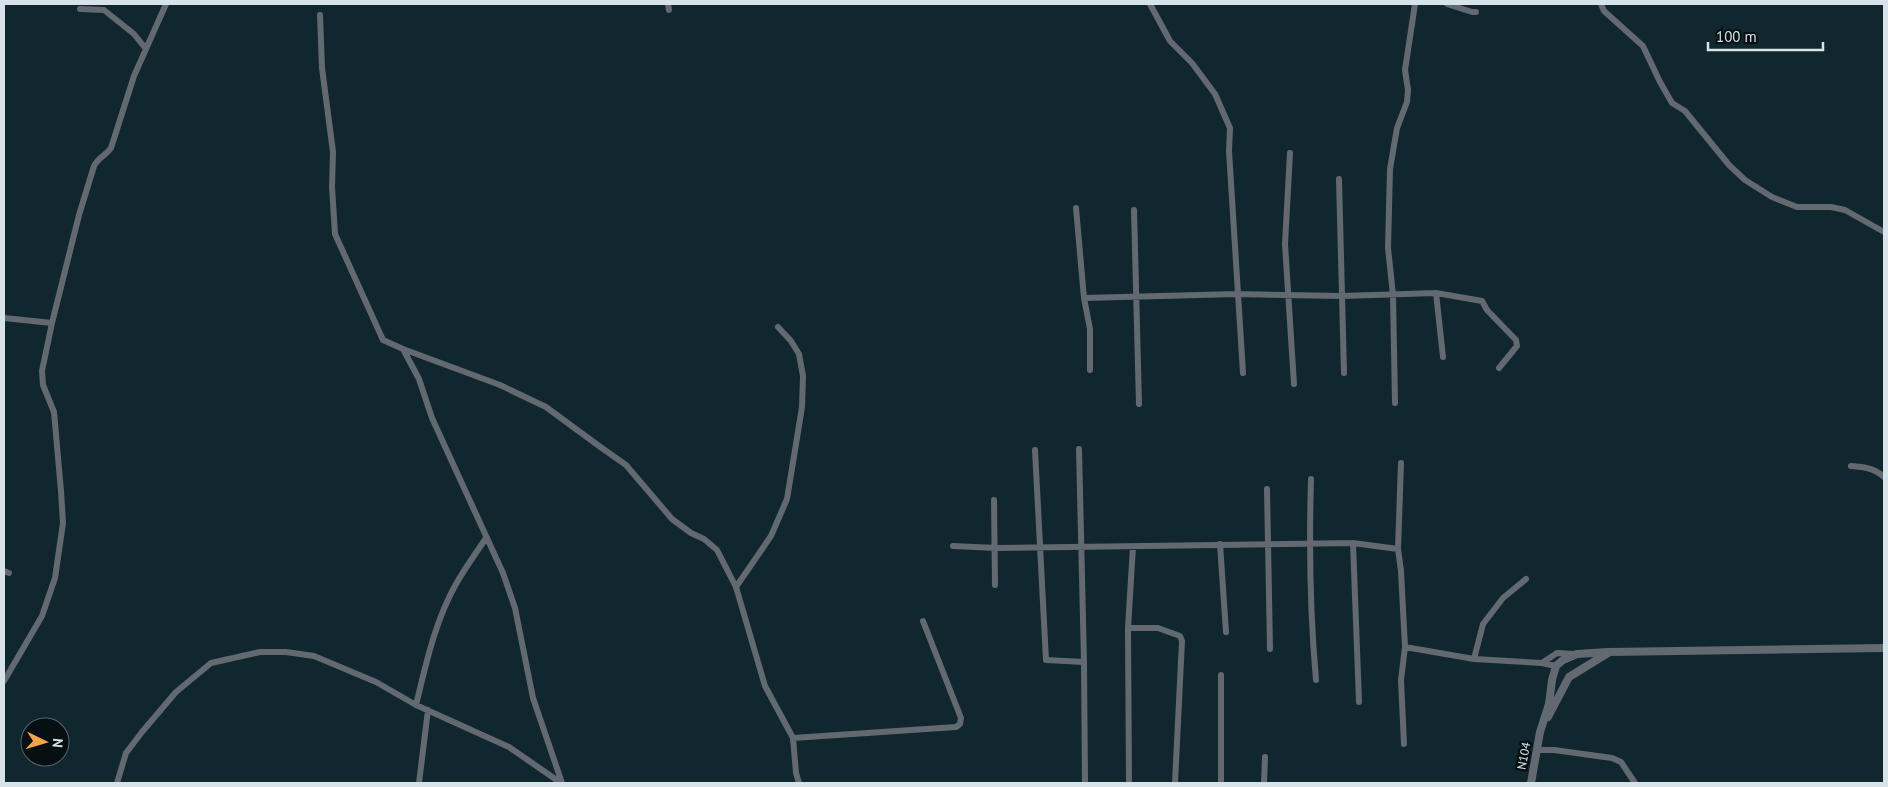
<svg xmlns="http://www.w3.org/2000/svg" width="1888" height="787" viewBox="0 0 1888 787" font-family="'PT Sans',sans-serif">
	<style>
		.lines { fill: none; stroke-linecap: round; stroke-linejoin: round }
		.minor { stroke: #636971; stroke-width: 6 }
		.tertiary { stroke: #636971; stroke-width: 8 }
		.labels { text-anchor: middle; stroke-width: 5; stroke-linejoin: round; paint-order: stroke }
		.street-label { font-size: 12px; fill: #d6e3e8; stroke: #060f12 }
	</style>
	<rect width="100%" height="100%" fill="#11272f"/>
	<g class="lines">
		<path class="minor" d="M 668,4 L 669,10
			M 1150,4 L 1170,41 L 1192,63 L 1215,94 L 1230,128 L 1229,151 L 1243,373
			M 1447,4 L 1472,12 L 1476,12
			M 1601,4 L 1604,11 L 1643,46 L 1660,82 L 1672,103 L 1685,111 L 1729,165 L 1745,180 L 1772,197 L 1797,207 L 1831,207 L 1845,210 L 1884,232
			M 80,9 L 104,10 L 134,34 L 146,49
			M 320,15 L 322,68 L 333,152 L 332,187 L 335,234 L 383,340 L 403,349 L 419,379 L 432,418 L 503,573 L 515,608 L 533,698 L 562,783
			M 1290,153 L 1285,244 L 1294,384
			M 1339,179 L 1344,373
			M 1076,208 L 1084,298 L 1237,294 L 1342,296 L 1436,293 L 1482,301 L 1487,310 L 1516,340 L 1517,346 L 1499,368
			M 1134,210 L 1139,404
			M 1436,293 L 1443,357
			M 1084,298 L 1090,329 L 1090,370
			M 4,318 L 52,323
			M 778,327 L 791,341 L 799,354 L 803,376 L 802,407 L 796,444 L 787,499 L 771,536 L 736,587 L 765,686 L 793,738 L 796,773 L 799,783
			M 403,349 L 500,385 L 546,407 L 599,446 L 626,465 L 672,519 L 691,533 L 704,539 L 717,550 L 736,587
			M 1395,403 L 1393,295 L 1388,248 L 1390,169 L 1397,128 L 1407,102 L 1408,90 L 1405,70 L 1415,4
			M 1079,449 L 1084,662 L 1085,783
			M 1035,450 L 1046,660 L 1084,662
			M 1401,463 L 1398,549 L 1401,571 L 1405,647 L 1401,680 L 1404,744
			M 1851,466 C 1864,467 1874,468 1884,477
			M 1311,479 C 1309,546 1310,613 1316,680
			M 1267,489 L 1270,649
			M 994,500 L 995,585
			M 1353,543 L 1359,702
			M 1220,544 L 1226,632
			M 953,546 L 996,548 L 1353,543 L 1398,549
			M 4,571 L 9,573
			M 1128,628 L 1158,628 L 1180,636 L 1182,641 L 1175,783
			M 1405,647 L 1474,659 L 1542,663 L 1556,666
			M 1474,659 L 1483,624 L 1503,598 L 1526,579
			M 1542,663 L 1557,653 L 1575,654
			M 1221,675 L 1221,783
			M 4,681 L 42,616 L 55,578 L 63,523 L 61,491 L 54,412 L 43,385 L 42,371 L 52,323 L 79,215 L 94,166 C 98,158 106,155 111,148 L 134,76 L 166,4
			M 416,705 C 426,664 435,621 456,584 C 465,568 476,553 486,538
			M 793,738 L 956,727 L 960,724 L 961,718 L 923,621
			M 1537,750 L 1554,750 L 1612,758 L 1621,762 L 1635,783
			M 117,783 L 126,753 L 142,732 L 176,692 L 211,663 L 260,652 L 286,652 L 314,656 L 376,682 L 416,705 L 509,747 L 561,783
			M 419,783 L 428,710
			M 1129,783 L 1128,628 L 1133,547
			M 1264,783 L 1265,757"/>
		<path class="tertiary" d="M 1548,717 L 1569,677 L 1608,653
			M 1531,783 L 1540,732 L 1549,704 L 1552,680 L 1556,666 L 1563,660 L 1577,654 L 1608,652 L 1884,648"/>
	</g>
	<g class="labels">
		<g class="street-label">
			<text transform="translate(1524 756) rotate(-79)" y="4">N104</text>
		</g>
	</g>
	<rect width="1888" height="787" fill="none" stroke="#d6e3e8" stroke-width="10"/>
	<g transform="translate(45 742) rotate(95)"><circle r="24" fill="#060f12" stroke="#596468"/>
	<path d="M0-4L9 19L0 12L-9 19Z" fill="#f5a346"/>
	<text y="-8" font-size="14" font-weight="bold" text-anchor="middle" fill="#d6e3e8">N</text>
	</g>
	<path d="M1708 42v8h115v-8" fill="none" stroke="#d6e3e8" stroke-width="2.5"/>
	<text x="1716" y="42" font-size="15" fill="#d6e3e8" stroke="#060f12" stroke-width="4" paint-order="stroke">100 m</text>
</svg>
